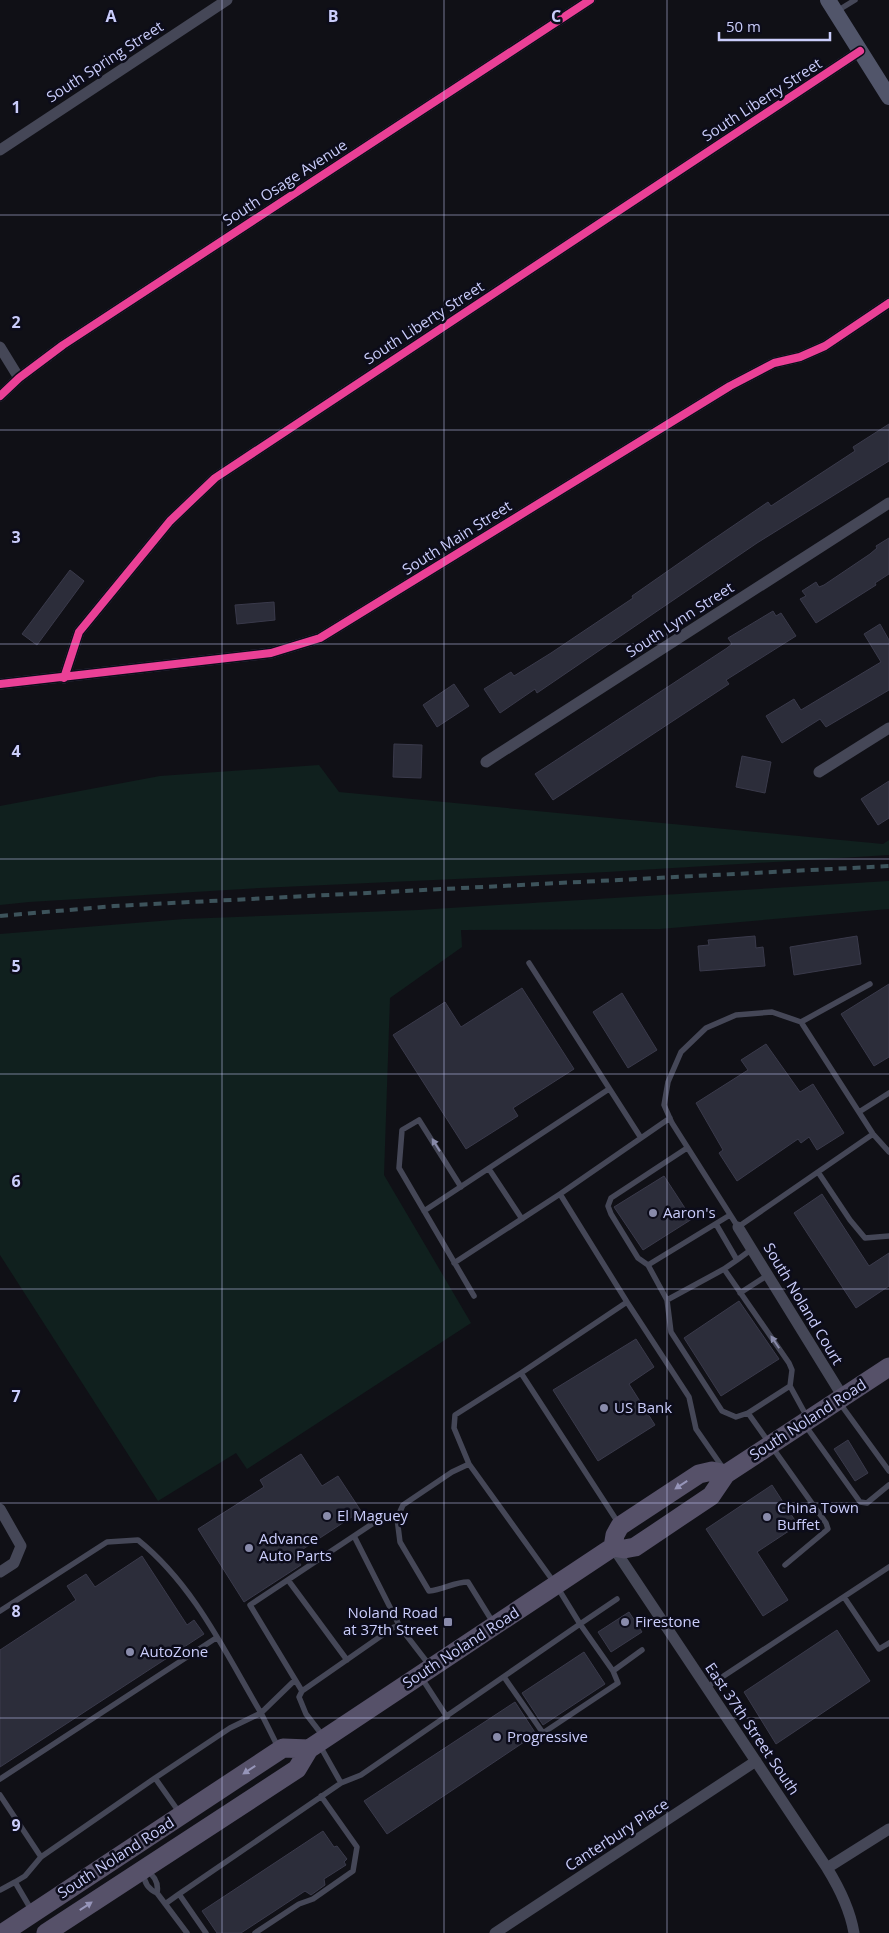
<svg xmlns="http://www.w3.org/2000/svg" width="889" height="1933" viewBox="0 0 889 1933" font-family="'Open Sans',sans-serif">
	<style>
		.green { fill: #10201e }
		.building { fill: #2c2d3a; stroke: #3a3a4b }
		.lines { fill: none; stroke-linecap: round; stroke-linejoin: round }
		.lane { stroke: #454757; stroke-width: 5.5 }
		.street { stroke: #454757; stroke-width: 11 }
		.secondary { stroke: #51556a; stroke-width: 16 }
		.primary { stroke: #565169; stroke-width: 19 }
		.rail { stroke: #3d535b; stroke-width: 4; stroke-dasharray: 8 6; stroke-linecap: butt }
		.cycleway-casing { stroke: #0c0c1a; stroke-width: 11 }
		.cycleway { stroke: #ea4096; stroke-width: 8 }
		.oneway { fill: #888aa9 }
		.oneway2 { fill: #9695b9 }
		.grid { fill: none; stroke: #cacdfb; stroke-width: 1; stroke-opacity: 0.55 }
		.poi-dot { fill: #898bab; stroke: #0c0c1a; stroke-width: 2 }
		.labels { text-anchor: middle; stroke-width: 5; stroke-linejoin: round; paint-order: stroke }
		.street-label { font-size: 15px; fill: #cacdfb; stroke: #0c0c1a }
		.poi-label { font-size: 15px; fill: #cacdfb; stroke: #0c0c1a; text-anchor: start }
		.grid-label { font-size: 16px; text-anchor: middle; font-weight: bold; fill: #cacdfb; stroke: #0c0c1a; stroke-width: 5; stroke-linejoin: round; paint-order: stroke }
	</style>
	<rect width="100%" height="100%" fill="#101016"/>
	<path class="green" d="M 319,765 L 339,792 L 883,844 L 889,840 L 889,855 L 607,872 L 260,888 L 29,902 L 0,905 L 0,806 L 160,776 Z
		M 889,881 L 889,909 L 660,929 L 461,930 L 462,947 L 390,998 L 384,1175 L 471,1323 L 247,1469 L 236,1453 L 158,1501 L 0,1255 L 0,934 L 184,919 L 418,910 Z"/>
	<path class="building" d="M 889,424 L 889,461 L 757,543 L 537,693 L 535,689 L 500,713 L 484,689 L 511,672 L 514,676 L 551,653 L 633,598 L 632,596 L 705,545 L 768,502 L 771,506 L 855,451 L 853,447 Z
		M 889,538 L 889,574 L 875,583 L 876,585 L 816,623 L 800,599 L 806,596 L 802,591 L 816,582 L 819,587 L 824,585 L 870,554 L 877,548 L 876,546 Z
		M 70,570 L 84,581 L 37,645 L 22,634 Z
		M 274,602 L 275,620 L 237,624 L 235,605 Z
		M 773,611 L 776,616 L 781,613 L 796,636 L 726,680 L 729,684 L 553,800 L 535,774 L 727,648 L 732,644 L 728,638 Z
		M 880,624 L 889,640 L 889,690 L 826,727 L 820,719 L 782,743 L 766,716 L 794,699 L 801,710 L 881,662 L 864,634 Z
		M 454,684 L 469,706 L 437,727 L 423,705 Z
		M 394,744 L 422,745 L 421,778 L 393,777 Z
		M 742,756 L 771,762 L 765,793 L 736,787 Z
		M 889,781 L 889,818 L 878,825 L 861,799 Z
		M 755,936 L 756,948 L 763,947 L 765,966 L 700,971 L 698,946 L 709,945 L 708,940 Z
		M 857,936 L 861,964 L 794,975 L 790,947 Z
		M 889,984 L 889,1057 L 874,1066 L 841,1014 Z
		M 522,988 L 574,1069 L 513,1108 L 518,1116 L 466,1149 L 393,1035 L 445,1002 L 461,1027 Z
		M 622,993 L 657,1050 L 628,1068 L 593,1012 Z
		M 766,1044 L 800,1092 L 813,1084 L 844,1133 L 817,1150 L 809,1137 L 801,1143 L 798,1139 L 737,1181 L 719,1153 L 723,1150 L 696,1103 L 748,1070 L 741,1060 Z
		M 664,1176 L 692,1219 L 643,1250 L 614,1207 Z
		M 822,1194 L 869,1266 L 889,1253 L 889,1286 L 856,1308 L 794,1213 Z
		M 739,1301 L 779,1359 L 721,1396 L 684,1338 Z
		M 636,1339 L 654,1367 L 629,1384 L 655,1425 L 598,1461 L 553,1390 Z
		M 848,1440 L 868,1473 L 855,1481 L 834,1449 Z
		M 301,1454 L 322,1486 L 338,1476 L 361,1511 L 294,1555 L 301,1565 L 244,1602 L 198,1529 L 264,1487 L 260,1480 Z
		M 772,1485 L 798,1525 L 757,1552 L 788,1600 L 763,1616 L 706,1529 Z
		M 142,1556 L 187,1625 L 194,1620 L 204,1634 L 0,1767 L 0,1650 L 76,1600 L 67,1586 L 86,1574 L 95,1587 Z
		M 629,1612 L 642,1632 L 611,1652 L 598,1632 Z
		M 837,1630 L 870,1681 L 776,1744 L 744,1692 Z
		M 584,1652 L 605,1684 L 543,1725 L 522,1693 Z
		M 515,1702 L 536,1734 L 387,1834 L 364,1801 Z
		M 323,1831 L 334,1847 L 337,1846 L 347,1859 L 344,1862 L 346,1865 L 324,1879 L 325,1885 L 311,1895 L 305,1891 L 241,1933 L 217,1933 L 202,1911 Z"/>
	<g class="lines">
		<path class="lane" d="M 837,11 L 855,0
			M 529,963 L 641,1138
			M 801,1022 L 870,984
			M 859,1112 L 889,1093
			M 873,1134 L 738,1227 L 672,1123 L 664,1105 L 668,1082 L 681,1052 L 706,1028 L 736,1015 L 772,1012 L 801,1022 L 873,1134 L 889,1152
			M 687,1148 L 611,1198 L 608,1206 L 611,1214 L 638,1258 L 648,1265 L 730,1215
			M 489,1169 L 522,1219
			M 818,1172 L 850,1220 L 865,1238 L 889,1236
			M 461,1187 L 419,1120 L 402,1130 L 399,1168 L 474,1296
			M 424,1211 L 609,1089
			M 716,1224 L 737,1260 L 724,1269 L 789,1363 L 792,1370 L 790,1386 L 807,1417
			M 737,1260 L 752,1249
			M 454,1263 L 560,1194
			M 648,1265 L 667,1300 L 671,1332 L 722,1411 L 736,1417 L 748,1413
			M 740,1293 L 768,1275
			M 667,1300 L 724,1269
			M 627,1302 L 560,1194 L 670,1118
			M 839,1402 L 889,1471
			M 805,1425 L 860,1502 L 867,1503 L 889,1485
			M 469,1464 L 454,1428 L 455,1415 L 521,1373
			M 619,1524 L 521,1373 L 627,1302 L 689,1397 L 696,1429 L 723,1468
			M 354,1536 L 400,1627
			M 785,1565 L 828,1529 L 826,1523 L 748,1413 L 790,1386
			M 288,1580 L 347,1660
			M 844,1597 L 879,1649 L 889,1643
			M 617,1599 L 580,1624 L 613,1671 L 642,1650
			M 0,1611 L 107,1542 L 138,1540 C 194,1585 225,1652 261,1713 L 230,1728 L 155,1778 L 179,1812
			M 421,1677 L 447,1717
			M 504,1677 L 543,1733 L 618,1683 L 613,1671
			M 707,1687 L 889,1567
			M 302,1691 L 250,1605 L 378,1520 L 397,1518
			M 323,1736 L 306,1714 L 299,1697 L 302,1691 L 394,1627 L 400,1627 L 430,1666
			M 278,1747 L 261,1713 L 295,1680
			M 0,1779 L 216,1638
			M 341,1783 L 361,1775 L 580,1624 L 556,1585 L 469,1464 L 452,1472 L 403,1505 L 397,1518 L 400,1542 L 429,1591 C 444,1590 453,1582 468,1582 L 494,1624
			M 0,1795 L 41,1857
			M 146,1870 C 155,1876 159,1883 157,1893
			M 144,1874 C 144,1883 148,1889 157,1893 L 187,1933
			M 0,1890 L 15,1882
			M 165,1904 L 179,1894
			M 32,1911 L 15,1882 L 25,1876 L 41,1857 L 155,1778
			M 206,1933 L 179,1894 L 341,1783 L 319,1744
			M 255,1933 L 299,1904 L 313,1899 L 353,1871 L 357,1847 L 321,1796"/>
		<path class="street" d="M 0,150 L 227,0
			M 0,347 L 19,378
			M 0,396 L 19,378 L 63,345 L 590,0
			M 64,678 L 79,632 L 170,521 L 215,478 L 860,51
			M 0,684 L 271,653 L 320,638 L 730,386 L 774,363 L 800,357 L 825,346 L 889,303
			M 486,762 L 889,503
			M 819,772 L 889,728
			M 738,1227 L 843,1397
			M 0,1509 L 21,1546 L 14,1563 L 0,1572
			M 613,1547 L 827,1868 C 840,1889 850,1909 854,1933
			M 827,1868 L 889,1829
			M 495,1933 L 756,1761"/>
		<path class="secondary" d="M 828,0 L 889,97"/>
		<path class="primary" d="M 613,1547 L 615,1535 L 620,1526 L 699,1474 L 712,1471 L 726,1474
			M 3,1933 L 283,1748 L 309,1749
			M 46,1933 L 297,1769 L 309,1749 L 613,1547 L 624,1549 L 635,1547 L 711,1496 L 726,1474 L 889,1367"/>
		<path class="rail" d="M 0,916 L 114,906 L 889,866"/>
		<g class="cycleway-casing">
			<path id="cycleway" d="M 0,396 L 19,378 L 63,345 L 590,0
				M 64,678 L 79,632 L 170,521 L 215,478 L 860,51
				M 0,684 L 271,653 L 320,638 L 730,386 L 774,363 L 800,357 L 825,346 L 889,303"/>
		</g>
		<use href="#cycleway" class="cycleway"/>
	</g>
	<defs><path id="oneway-solid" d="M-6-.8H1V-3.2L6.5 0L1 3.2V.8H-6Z" transform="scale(1.25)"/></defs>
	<g class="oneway">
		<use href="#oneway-solid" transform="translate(436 1145) rotate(-122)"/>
		<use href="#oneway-solid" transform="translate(775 1342) rotate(-124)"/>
	</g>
	<g class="oneway2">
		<use href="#oneway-solid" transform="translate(681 1485) rotate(147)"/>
		<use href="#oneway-solid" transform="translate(249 1770) rotate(147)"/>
		<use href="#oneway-solid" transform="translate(86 1906) rotate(-33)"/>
	</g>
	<path class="grid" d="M 222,0 L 222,1933M 444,0 L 444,1933M 667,0 L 667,1933M 0,215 L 889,215M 0,430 L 889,430M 0,644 L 889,644M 0,859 L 889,859M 0,1074 L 889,1074M 0,1289 L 889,1289M 0,1503 L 889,1503M 0,1718 L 889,1718"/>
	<g class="poi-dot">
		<circle cx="653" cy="1213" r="5"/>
		<circle cx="604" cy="1408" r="5"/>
		<circle cx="327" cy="1516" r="5"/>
		<circle cx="767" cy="1517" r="5"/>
		<circle cx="249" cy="1548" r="5"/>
		<rect x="443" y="1617" width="10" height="10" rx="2.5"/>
		<circle cx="625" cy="1622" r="5"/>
		<circle cx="130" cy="1652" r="5"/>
		<circle cx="497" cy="1737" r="5"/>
	</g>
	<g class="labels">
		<g class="street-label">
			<text transform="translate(105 62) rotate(-33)" y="5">South Spring Street</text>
			<text transform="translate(762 100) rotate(-33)" y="5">South Liberty Street</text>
			<text transform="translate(285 183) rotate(-33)" y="5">South Osage Avenue</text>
			<text transform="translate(424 323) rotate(-33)" y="5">South Liberty Street</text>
			<text transform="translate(457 538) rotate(-32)" y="5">South Main Street</text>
			<text transform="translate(680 620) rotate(-33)" y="5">South Lynn Street</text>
			<text transform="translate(803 1304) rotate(59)" y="5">South Noland Court</text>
			<text transform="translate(808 1420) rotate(-33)" y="5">South Noland Road</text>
			<text transform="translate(461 1648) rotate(-33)" y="5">South Noland Road</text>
			<text transform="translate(752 1729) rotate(56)" y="5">East 37th Street South</text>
			<text transform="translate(617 1835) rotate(-33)" y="5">Canterbury Place</text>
			<text transform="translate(116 1858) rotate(-33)" y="5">South Noland Road</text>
		</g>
		<g class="poi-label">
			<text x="663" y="1218">Aaron's</text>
			<text x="614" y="1413">US Bank</text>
			<text x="777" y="1513">China Town<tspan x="777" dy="17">Buffet</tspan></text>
			<text x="337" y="1521">El Maguey</text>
			<text x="259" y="1544">Advance<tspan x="259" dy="17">Auto Parts</tspan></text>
			<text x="438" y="1618" text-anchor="end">Noland Road<tspan x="438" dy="17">at 37th Street</tspan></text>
			<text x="635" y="1627">Firestone</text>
			<text x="140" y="1657">AutoZone</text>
			<text x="507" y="1742">Progressive</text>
		</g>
	</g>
	<g class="grid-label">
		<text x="111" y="22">A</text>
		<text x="333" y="22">B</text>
		<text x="556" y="22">C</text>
		<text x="16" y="113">1</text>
		<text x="16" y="328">2</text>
		<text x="16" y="543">3</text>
		<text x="16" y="757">4</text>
		<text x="16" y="972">5</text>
		<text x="16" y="1187">6</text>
		<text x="16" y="1402">7</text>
		<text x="16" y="1617">8</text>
		<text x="16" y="1831">9</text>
	</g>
	<path d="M719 32v8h111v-8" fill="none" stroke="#cacdfb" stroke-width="2.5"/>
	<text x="726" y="32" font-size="15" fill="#cacdfb" stroke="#0c0c1a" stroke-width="4" paint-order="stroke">50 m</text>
</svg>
